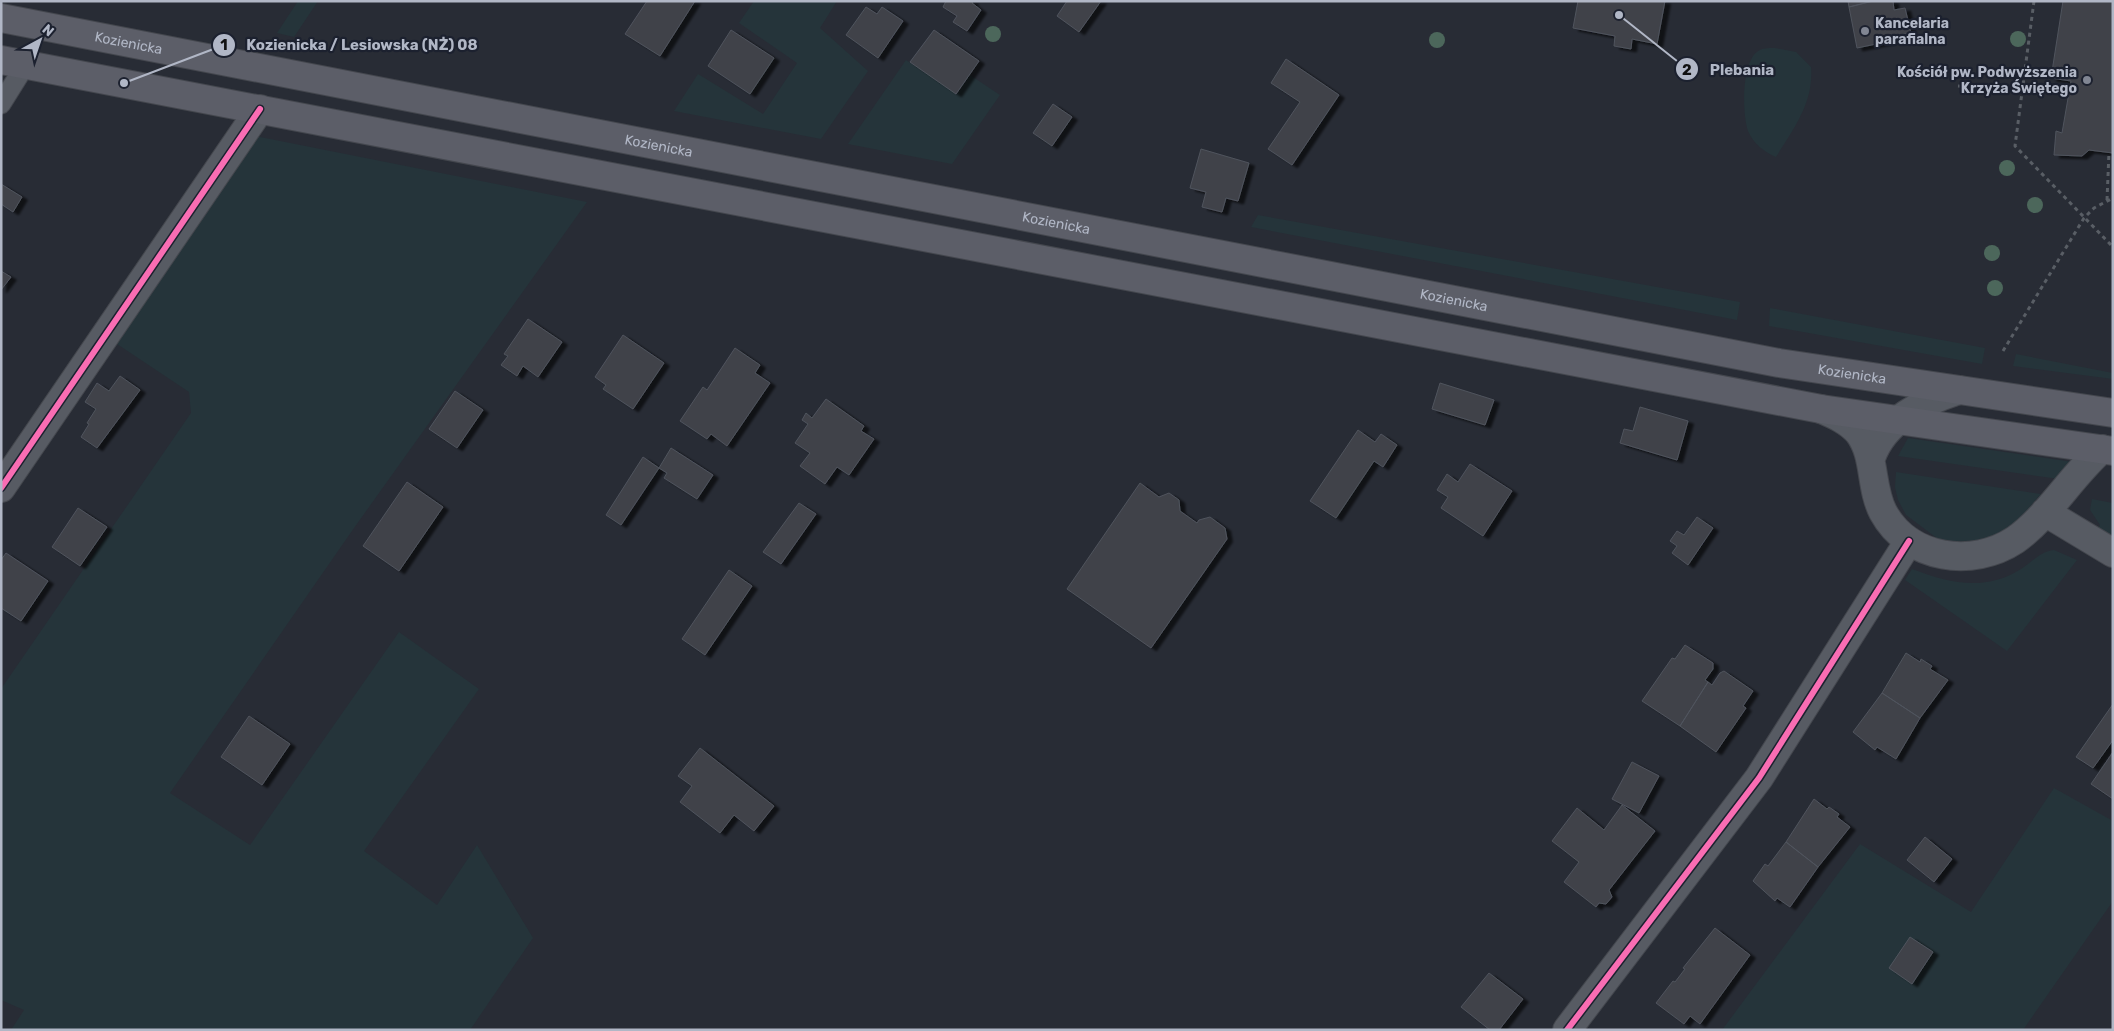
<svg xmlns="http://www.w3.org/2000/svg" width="2114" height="1031" viewBox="0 0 2114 1031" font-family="Rubik,sans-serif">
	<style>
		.green { fill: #25343a }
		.building { fill: #3f424a; stroke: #50545d; filter: url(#shadow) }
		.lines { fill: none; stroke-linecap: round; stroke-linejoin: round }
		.lane-casing { stroke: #44474e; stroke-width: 21 }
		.street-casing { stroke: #44474e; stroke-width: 30 }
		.secondary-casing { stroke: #44474e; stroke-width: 30 }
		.path { stroke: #595e65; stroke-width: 3; stroke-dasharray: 4 4; stroke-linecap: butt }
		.lane { stroke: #575b63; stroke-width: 19 }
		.street { stroke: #575b63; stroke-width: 28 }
		.secondary { stroke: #5c5e68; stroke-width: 28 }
		.cycleway-casing { stroke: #1c212f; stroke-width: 9 }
		.cycleway { stroke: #f96db3; stroke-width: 6 }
		.tree { fill: #4c675b }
		.poi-dot { fill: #818693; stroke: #1c212f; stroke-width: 2 }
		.labels { text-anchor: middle; stroke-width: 4.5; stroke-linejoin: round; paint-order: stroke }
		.poi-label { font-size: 14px; font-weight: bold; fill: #b1b7c6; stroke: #1c212f; text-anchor: start }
		.street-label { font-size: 14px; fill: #b1b7c6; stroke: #1c212f }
		.leader { fill: none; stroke: #b1b7c6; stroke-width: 2 }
		.callout-dot { fill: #b1b7c6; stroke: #1c212f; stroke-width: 2 }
		.mark-label { font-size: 15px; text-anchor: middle; font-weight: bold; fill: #111 }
		.callout-label { font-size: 15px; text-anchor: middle; font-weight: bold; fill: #b1b7c6; stroke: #1c212f; stroke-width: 4.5; stroke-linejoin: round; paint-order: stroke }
	</style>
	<defs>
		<filter id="shadow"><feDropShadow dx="5.5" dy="3" stdDeviation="1" flood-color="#0009"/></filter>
	</defs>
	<rect width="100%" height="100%" fill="#282c35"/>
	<path class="green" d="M 298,1 L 318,1 L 294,37 L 277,33 Z
		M 754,1 L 837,1 L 820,28 L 868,71 L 821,139 L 674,111 L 698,74 L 763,114 L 797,63 L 739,23 Z
		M 1775,48 L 1796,52 L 1811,67 C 1814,102 1794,128 1776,157 C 1764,152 1753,143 1748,131 C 1742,114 1741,58 1760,50 C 1764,48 1771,48 1775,48 Z
		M 906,60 L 956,94 L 970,75 L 1000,95 L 952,164 L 848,144 Z
		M 255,136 L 587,202 L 354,528 L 170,793 L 250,845 L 399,632 L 479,689 L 364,851 L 437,905 L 477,845 L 533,938 L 470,1030 L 11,1030 L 24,1010 L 1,1000 L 1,689 L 191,413 L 189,392 L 117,344 Z
		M 1258,215 L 1740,302 L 1737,320 L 1251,227 Z
		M 1770,308 L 1985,348 L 1982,364 L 1769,326 Z
		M 2016,354 L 2113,373 L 2113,379 L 2013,366 Z
		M 1908,438 L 2073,462 L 2059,479 L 1898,456 Z
		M 1896,472 L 2041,494 L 2005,535 L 1979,544 L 1942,542 L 1906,515 L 1898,500 L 1895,487 Z
		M 2092,499 L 2113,503 L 2113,541 L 2096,533 L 2100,525 L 2090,510 Z
		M 2054,550 L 2077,560 L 2007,651 L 1905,580 L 1912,569 C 1949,583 1985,592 2021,569 C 2032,562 2041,551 2054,550 Z
		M 2054,788 L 2113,821 L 2113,901 L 2023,1030 L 1722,1030 L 1860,844 L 1971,912 Z"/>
	<path class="building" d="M 647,1 L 695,1 L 660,56 L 625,34 Z
		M 946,1 L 973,1 L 972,3 L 981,10 L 967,31 L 953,22 L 957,16 L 943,7 Z
		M 1067,1 L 1101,1 L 1079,32 L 1057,16 Z
		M 1578,1 L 1665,1 L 1657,44 L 1632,39 L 1631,49 L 1614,46 L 1615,36 L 1573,28 Z
		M 1848,1 L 1873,1 L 1849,7 Z
		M 1873,1 L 1893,1 L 1894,10 L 1905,8 L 1911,33 L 1900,35 L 1900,39 L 1857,48 L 1849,7 Z
		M 2063,1 L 2113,1 L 2113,153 L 2089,150 L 2082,156 L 2054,155 L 2056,131 L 2062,133 L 2071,81 L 2051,78 Z
		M 866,7 L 877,14 L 882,7 L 903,21 L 878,58 L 846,35 Z
		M 731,30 L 774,58 L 750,94 L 708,66 Z
		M 934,30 L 979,61 L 956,94 L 910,62 Z
		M 1286,59 L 1339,95 L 1292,165 L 1268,149 L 1300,102 L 1271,83 Z
		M 1053,104 L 1072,117 L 1052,146 L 1033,133 Z
		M 1201,149 L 1249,163 L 1238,201 L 1226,198 L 1222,212 L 1202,207 L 1206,192 L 1190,188 Z
		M 1,184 L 22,197 L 13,212 L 1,204 Z
		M 1,271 L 11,277 L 1,290 Z
		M 528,319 L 562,342 L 538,377 L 523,366 L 517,376 L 501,365 L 508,356 L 504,354 Z
		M 623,335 L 664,363 L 633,409 L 603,389 L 606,385 L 595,377 Z
		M 735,348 L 760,365 L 755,373 L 770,383 L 727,446 L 711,434 L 707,439 L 680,421 L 703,387 L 707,390 Z
		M 120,376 L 140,390 L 97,448 L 81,437 L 89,424 L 87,423 L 96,409 L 85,402 L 97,383 L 109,391 Z
		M 1440,383 L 1494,400 L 1485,425 L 1432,409 Z
		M 455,391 L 483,410 L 457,448 L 429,429 Z
		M 826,399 L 864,426 L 861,431 L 874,439 L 849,475 L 837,467 L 825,484 L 800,466 L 810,453 L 795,443 L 808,424 L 802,420 L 806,413 L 812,418 Z
		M 1640,407 L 1688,421 L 1677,460 L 1620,443 L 1624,429 L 1633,431 Z
		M 1358,430 L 1375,442 L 1381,434 L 1397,445 L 1383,467 L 1374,461 L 1336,518 L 1310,501 Z
		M 671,448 L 713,475 L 697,499 L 664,478 L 667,473 L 659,468 Z
		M 643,457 L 659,468 L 621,525 L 606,515 Z
		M 1470,464 L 1512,491 L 1483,536 L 1441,508 L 1448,497 L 1437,490 L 1447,474 L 1458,482 Z
		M 407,482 L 443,507 L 399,571 L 363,546 Z
		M 1140,483 L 1159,497 L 1169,493 L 1179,500 L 1180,511 L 1197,523 L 1199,520 L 1210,517 L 1225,528 L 1227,539 L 1151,648 L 1067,589 Z
		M 799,503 L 816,514 L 781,564 L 763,552 Z
		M 78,508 L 107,527 L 80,566 L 52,547 Z
		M 1697,517 L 1713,528 L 1688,565 L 1672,553 L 1677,546 L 1670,541 L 1677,531 L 1684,535 Z
		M 6,553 L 48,581 L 21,621 L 1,608 L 1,560 Z
		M 729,570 L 752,586 L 705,655 L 682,639 Z
		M 1685,645 L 1713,663 L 1713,669 L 1705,680 L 1708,682 L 1680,726 L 1642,701 L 1672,658 L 1675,659 Z
		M 1906,653 L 1920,662 L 1921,659 L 1932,666 L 1930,669 L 1948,680 L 1920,718 L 1882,693 Z
		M 1724,671 L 1753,691 L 1743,706 L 1746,708 L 1716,752 L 1680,726 L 1708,682 L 1712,685 L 1720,673 Z
		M 1882,693 L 1920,718 L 1896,759 L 1877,747 L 1875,750 L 1853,732 Z
		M 2113,704 L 2113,740 L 2093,768 L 2076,757 Z
		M 249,716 L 290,744 L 262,785 L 221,757 Z
		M 700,748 L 774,806 L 754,831 L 734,815 L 720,833 L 680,802 L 692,786 L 678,776 Z
		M 2113,752 L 2113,799 L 2091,784 Z
		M 1632,762 L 1659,776 L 1639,813 L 1612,799 Z
		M 1814,799 L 1827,809 L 1829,807 L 1839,814 L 1837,817 L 1850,827 L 1818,867 L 1786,842 Z
		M 1622,805 L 1655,831 L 1609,890 L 1612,897 L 1606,904 L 1599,903 L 1596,907 L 1564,882 L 1579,862 L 1552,841 L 1577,808 L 1604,830 Z
		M 1925,837 L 1952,859 L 1934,882 L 1907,860 Z
		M 1786,842 L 1818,867 L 1790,907 L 1777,898 L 1775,901 L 1753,881 L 1765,864 L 1768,866 Z
		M 1715,928 L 1750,955 L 1700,1024 L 1690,1016 L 1684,1024 L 1656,1003 L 1673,981 L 1675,982 L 1685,969 L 1683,968 Z
		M 1910,937 L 1933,952 L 1912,984 L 1889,968 Z
		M 1489,973 L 1523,999 L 1499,1030 L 1490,1030 L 1461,1007 Z"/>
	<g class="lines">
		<g class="lane-casing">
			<path id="lane" d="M 1,104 L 26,64"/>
		</g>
		<g class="street-casing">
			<path id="street" d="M 1821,409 C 1835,415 1849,421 1859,433 C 1876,456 1870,487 1883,512 C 1909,560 1973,568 2015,540 C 2048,517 2071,476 2102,449
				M 1871,458 C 1884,420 1923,402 1959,390
				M 1,488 L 260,109
				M 2045,512 L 2113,553
				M 1567,1030 L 1759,778 L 1909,541"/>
		</g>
		<g class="secondary-casing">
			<g id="secondary">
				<path id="s1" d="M 1,18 L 1779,363 L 2113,413"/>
				<path d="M 1,60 L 1821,409 L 2113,451"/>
			</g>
		</g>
		<path class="path" d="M 2034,1 L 2015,146 L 2113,247
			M 1958,86 L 2022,91
			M 2107,200 L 2109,152
			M 2003,351 L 2084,218 L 2094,208 L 2113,198"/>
		<use href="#lane" class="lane"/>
		<use href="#street" class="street"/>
		<use href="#secondary" class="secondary"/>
		<g class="cycleway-casing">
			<path id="cycleway" d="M 1,488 L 260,109
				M 1567,1030 L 1759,778 L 1909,541"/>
		</g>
		<use href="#cycleway" class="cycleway"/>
	</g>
	<g class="tree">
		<circle cx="993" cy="34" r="8"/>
		<circle cx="2018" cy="39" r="8"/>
		<circle cx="1437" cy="40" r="8"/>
		<circle cx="2007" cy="168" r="8"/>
		<circle cx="2035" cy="205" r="8"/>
		<circle cx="1992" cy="253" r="8"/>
		<circle cx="1995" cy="288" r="8"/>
	</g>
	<g class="poi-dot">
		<circle cx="1865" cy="31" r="5"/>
		<circle cx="2087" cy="80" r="5"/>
	</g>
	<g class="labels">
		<g class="poi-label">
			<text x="1875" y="28">Kancelaria<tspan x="1875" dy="16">parafialna</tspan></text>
			<text x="2077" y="77" text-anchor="end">Kościół pw. Podwyższenia<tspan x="2077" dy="16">Krzyża Świętego</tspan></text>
		</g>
		<g class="street-label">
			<text dy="5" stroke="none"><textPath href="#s1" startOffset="130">Kozienicka</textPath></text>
			<text dy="5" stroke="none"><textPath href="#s1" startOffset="670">Kozienicka</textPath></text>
			<text dy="5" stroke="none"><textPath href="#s1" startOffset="1075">Kozienicka</textPath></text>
			<text dy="5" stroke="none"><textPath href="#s1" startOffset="1480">Kozienicka</textPath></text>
			<text dy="5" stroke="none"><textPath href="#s1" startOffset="1885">Kozienicka</textPath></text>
		</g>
	</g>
	<path class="leader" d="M124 83L224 45M1619 15L1687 69"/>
	<g class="callout-dot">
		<circle cx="124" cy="83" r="5"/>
		<circle cx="1619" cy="15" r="5"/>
		<circle cx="224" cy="45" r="12"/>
		<circle cx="1687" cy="69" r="12"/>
	</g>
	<g class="mark-label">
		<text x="224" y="50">1</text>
		<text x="1687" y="75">2</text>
	</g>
	<g class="callout-label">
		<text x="362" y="50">Kozienicka / Lesiowska (NŻ) 08</text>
		<text x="1742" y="75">Plebania</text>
	</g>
	<rect width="2114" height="1031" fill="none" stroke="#b1b7c6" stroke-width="5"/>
	<g transform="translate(40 40) rotate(40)" stroke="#1c212f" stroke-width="4" paint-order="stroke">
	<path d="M0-4L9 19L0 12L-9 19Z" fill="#b1b7c6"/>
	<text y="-8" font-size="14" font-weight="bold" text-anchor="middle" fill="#b1b7c6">N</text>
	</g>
</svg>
